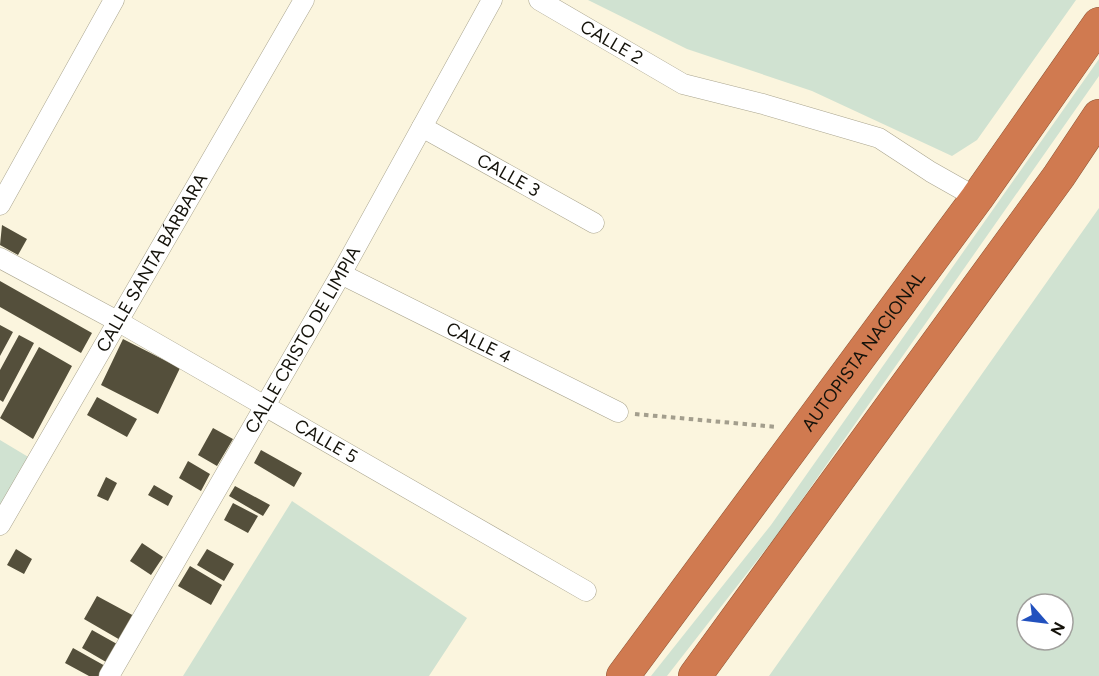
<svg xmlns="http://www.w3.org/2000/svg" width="1099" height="676" viewBox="0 0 1099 676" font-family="Figtree,sans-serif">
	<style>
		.green { fill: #d0e2d1; fill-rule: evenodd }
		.building { fill: #544f3b }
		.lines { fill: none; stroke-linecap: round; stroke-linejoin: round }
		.street-casing { stroke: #aaa58f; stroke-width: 21 }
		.highway-casing { stroke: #8e5638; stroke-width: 34 }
		.path { stroke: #a39e8d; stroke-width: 4; stroke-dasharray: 4.5 4.5; stroke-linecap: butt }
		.street { stroke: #fff; stroke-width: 20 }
		.highway { stroke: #d07a50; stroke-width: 33 }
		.labels { text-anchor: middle; stroke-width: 6; stroke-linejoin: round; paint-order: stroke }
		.street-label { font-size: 18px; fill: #14120a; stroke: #fff }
	</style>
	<rect width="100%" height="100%" fill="#fbf5de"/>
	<path class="green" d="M 588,0 L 1076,0 L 977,140 L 952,156 L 812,91 L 687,49 Z
		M 1099,59 L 1099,76 L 780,531 L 667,676 L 651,676 L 771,525 Z
		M 1099,208 L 1099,676 L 769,676 ZM 1027,604 L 1063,604 L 1063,640 L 1027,640 Z
		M 0,440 L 30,458 L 0,509 Z
		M 292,501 L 467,618 L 429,676 L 183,676 Z"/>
	<path class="building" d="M 2,225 L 27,239 L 18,255 L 0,245 Z
		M 0,281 L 92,333 L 81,353 L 0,307 Z
		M 0,325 L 13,332 L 0,356 Z
		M 19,335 L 34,343 L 3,402 L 0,400 L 0,370 Z
		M 123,339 L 180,368 L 158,414 L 101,385 Z
		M 39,347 L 72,366 L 33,439 L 0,418 Z
		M 97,397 L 137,419 L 127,437 L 87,415 Z
		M 213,428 L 233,439 L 217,466 L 198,455 Z
		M 261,450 L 302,473 L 294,487 L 254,463 Z
		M 188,461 L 210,474 L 201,491 L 179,478 Z
		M 106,477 L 117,483 L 108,501 L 97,496 Z
		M 154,485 L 173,496 L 168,506 L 148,495 Z
		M 235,486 L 270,505 L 263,516 L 229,496 Z
		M 233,503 L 258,516 L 248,533 L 224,520 Z
		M 142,543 L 163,557 L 151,575 L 130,561 Z
		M 16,549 L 32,559 L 24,574 L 7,565 Z
		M 207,549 L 234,564 L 224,581 L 197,565 Z
		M 190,566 L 222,585 L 211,605 L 178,586 Z
		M 97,596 L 136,617 L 122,641 L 84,619 Z
		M 92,630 L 117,644 L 106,662 L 82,648 Z
		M 73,648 L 107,667 L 102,676 L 89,676 L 65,663 Z"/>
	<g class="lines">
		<g class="street-casing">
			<g id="street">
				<path id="s1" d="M 539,0 L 683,84 L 763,104 L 879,138 L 931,172 L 977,198"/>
				<path id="s2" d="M 422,127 L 594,223"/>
				<path d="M 0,205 L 114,0"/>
				<path id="s3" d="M 0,258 L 119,322 L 586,591"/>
				<path id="s4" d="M 341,274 L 618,412"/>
				<path id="s5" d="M 0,525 L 304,0"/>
				<path id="s6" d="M 109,676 L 341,274 L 492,0"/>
			</g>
		</g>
		<g class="highway-casing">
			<g id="highway">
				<path id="s7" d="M 623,676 L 977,198 L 1099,24"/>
				<path d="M 695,676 L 1059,176 L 1099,116"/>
			</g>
		</g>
		<path class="path" d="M 635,414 L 777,427"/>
		<use href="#street" class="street"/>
		<use href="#highway" class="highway"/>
	</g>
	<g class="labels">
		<g class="street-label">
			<text dy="6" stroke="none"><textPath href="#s1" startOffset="84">CALLE 2</textPath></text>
			<text dy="6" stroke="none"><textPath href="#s2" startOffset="99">CALLE 3</textPath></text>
			<text dy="6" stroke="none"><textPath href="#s5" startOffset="303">CALLE SANTA BÁRBARA</textPath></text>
			<text dy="6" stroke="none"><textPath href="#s6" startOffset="388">CALLE CRISTO DE LIMPIA</textPath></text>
			<text dy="6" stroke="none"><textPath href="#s4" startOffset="154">CALLE 4</textPath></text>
			<text dy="6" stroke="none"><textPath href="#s7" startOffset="404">AUTOPISTA NACIONAL</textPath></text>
			<text dy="6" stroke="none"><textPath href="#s3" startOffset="374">CALLE 5</textPath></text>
		</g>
	</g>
	<g transform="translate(1045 622) rotate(118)"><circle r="28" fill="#ffffff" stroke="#a1a09d" stroke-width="1.5"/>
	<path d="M0-4.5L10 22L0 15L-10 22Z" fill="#2251be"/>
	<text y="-9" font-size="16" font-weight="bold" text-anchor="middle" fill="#14120a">N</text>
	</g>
</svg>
